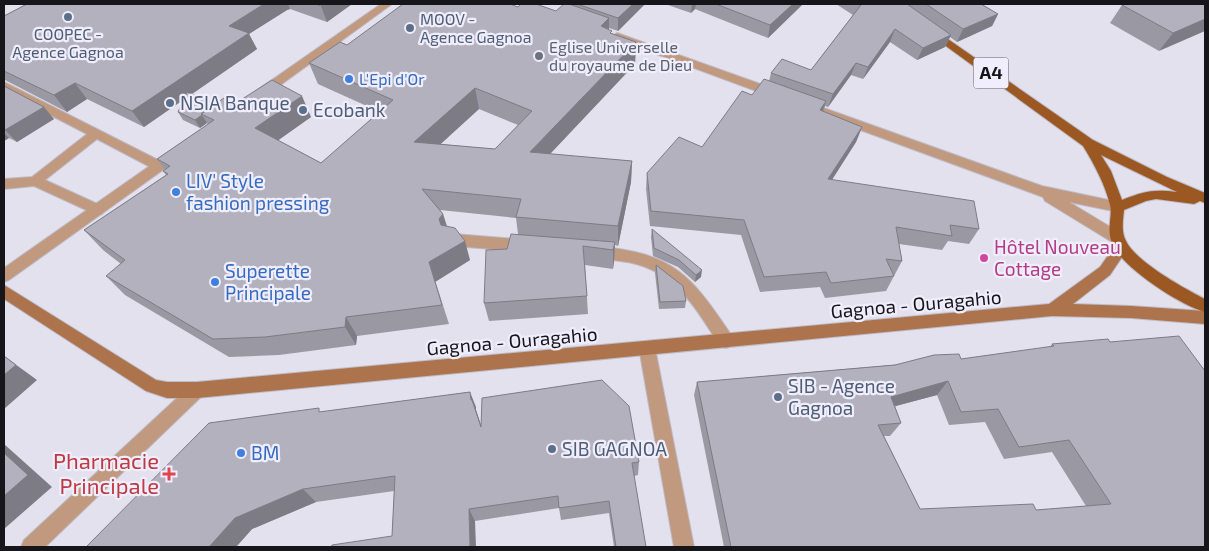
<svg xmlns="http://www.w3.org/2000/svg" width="1209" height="551" viewBox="0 0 1209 551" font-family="'Exo 2',sans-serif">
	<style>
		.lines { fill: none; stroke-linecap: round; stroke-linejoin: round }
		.service-casing { stroke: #bebcc8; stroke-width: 2 }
		.minor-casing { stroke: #bebcc8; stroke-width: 2 }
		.tertiary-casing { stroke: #bebcc8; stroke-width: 2 }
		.secondary-casing { stroke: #bebcc8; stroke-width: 2 }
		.primary-casing { stroke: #bebcc8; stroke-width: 2 }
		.service { fill: #c0997f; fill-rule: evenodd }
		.minor { fill: #c0997f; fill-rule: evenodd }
		.tertiary { fill: #c0997f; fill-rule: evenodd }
		.secondary { fill: #ac734c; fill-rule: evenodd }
		.primary { fill: #9c5822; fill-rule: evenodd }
		.wall { fill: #9a98a3; fill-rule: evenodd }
		.shaded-wall { fill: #7d7c85 }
		.building { fill: #b3b1be; stroke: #7d7c85; fill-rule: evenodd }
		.service-dot { fill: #5c6f8a; stroke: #f0eefc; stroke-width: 2 }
		.worship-dot { fill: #6b7280; stroke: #f0eefc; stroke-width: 2 }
		.shop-dot { fill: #3f7fe0; stroke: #f0eefc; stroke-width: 2 }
		.hotel-dot { fill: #d1479c; stroke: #f0eefc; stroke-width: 2 }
		.health-dot { fill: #e0444e; stroke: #f0eefc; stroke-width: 2 }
		.labels { text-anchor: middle; stroke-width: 4.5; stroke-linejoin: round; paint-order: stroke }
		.far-service-label { font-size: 16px; fill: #4e5e75; stroke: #f0eefc; text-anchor: start }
		.far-worship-label { font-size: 16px; fill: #5b616d; stroke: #f0eefc; text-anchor: start }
		.far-shop-label { font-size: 16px; fill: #366cbe; stroke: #f0eefc; text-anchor: start }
		.shield { fill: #f0eefc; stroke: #57565e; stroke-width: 1 }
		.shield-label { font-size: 18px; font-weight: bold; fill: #16151a }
		.service-label { font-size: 19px; fill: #4e5e75; stroke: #f0eefc; text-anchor: start }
		.shop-label { font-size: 19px; fill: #366cbe; stroke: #f0eefc; text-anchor: start }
		.hotel-label { font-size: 19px; fill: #b23c85; stroke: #f0eefc; text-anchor: start }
		.street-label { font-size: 19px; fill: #16151a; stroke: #f0eefc }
		.near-health-label { font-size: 22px; fill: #be3a42; stroke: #f0eefc; text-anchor: end }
	</style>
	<rect width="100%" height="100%" fill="#e3e1ee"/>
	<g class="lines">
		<g class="service-casing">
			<path id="service" d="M 4,82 L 164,163 L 166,166 L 164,169 L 154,169 L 97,139 L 45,180 L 102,206 L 104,210 L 102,214 L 97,215 L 34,186 L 4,189 L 4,179 L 32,177 L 87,134 L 4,91 Z
				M 454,234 L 527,240 L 532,242 L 534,246 L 532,250 L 527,252 L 454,246 L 449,244 L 447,240 L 449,236 Z
				M 595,246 C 674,253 690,274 732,336 L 734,341 L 732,346 L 726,348 L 720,346 C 697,310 677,273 632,263 C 618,260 603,260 590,256 L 588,252 L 590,248 Z"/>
		</g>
		<g class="minor-casing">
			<path id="minor" d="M 381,4 L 392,4 L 264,97 L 256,97 L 254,94 L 256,91 Z
				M 617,33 L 780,91 L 782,94 L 780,97 L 772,97 L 613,38 L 612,36 Z
				M 807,102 L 1042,186 L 1123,203 L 1125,207 L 1123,211 L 1118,212 L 1069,202 L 1122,234 L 1124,238 L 1122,242 L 1117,243 L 1112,242 L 1045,201 L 1043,197 L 803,109 L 801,106 Z
				M 176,150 L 181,151 L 182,154 L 181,157 L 9,280 L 4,282 L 4,268 L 171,151 Z
				M 647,341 L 653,343 L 655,348 L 694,547 L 674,547 L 639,348 L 641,343 Z"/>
		</g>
		<g class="tertiary-casing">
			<path id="tertiary" d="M 197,382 L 203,385 L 205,390 L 203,395 L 45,547 L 21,547 L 24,540 L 191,385 Z"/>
		</g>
		<g class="secondary-casing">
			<path id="secondary" d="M 1121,242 L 1126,244 L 1128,248 L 1110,275 L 1073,304 L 1131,306 L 1205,311 L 1205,324 L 1131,318 L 1052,316 L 197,398 L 167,398 L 146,391 L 4,299 L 4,285 L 156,380 L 167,382 L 197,382 L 1049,304 L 1100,267 L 1116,244 Z"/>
		</g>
		<g class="primary-casing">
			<path id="primary" d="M 932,28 L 1093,140 L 1167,177 L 1205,193 L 1205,203 L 1200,201 L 1194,204 L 1156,199 L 1146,201 L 1124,210 C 1123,220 1121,232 1126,241 C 1135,261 1185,289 1205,299 L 1205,312 C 1180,305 1121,267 1112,243 C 1106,228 1113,216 1110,205 C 1105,184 1094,164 1083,146 L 928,33 L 927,31 L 928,29 ZM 1101,155 L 1177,192 C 1154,189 1144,191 1122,200 L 1111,171 Z"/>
		</g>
		<use href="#service" class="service"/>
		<use href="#minor" class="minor"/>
		<use href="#tertiary" class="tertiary"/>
		<use href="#secondary" class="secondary"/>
		<use href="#primary" class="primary"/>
	</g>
	<path class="wall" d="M 27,4 L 352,4 L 327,22 L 290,9 L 287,10 L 249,34 L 257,49 L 192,94 L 215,104 L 236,103 L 311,117 L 278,140 L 321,163 L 380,112 L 318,84 L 309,63 L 347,45 L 518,7 L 556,11 L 574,6 L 574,4 L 645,4 L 618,31 L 609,28 L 609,30 L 612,34 L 636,42 L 635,64 L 550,154 L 632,161 L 631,182 L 618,246 L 615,245 L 614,261 L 613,269 L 585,265 L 588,314 L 489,321 L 484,303 L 507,249 L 518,234 L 516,218 L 440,210 L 443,214 L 447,226 L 470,260 L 435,282 L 449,324 L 357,336 L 356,345 L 279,355 L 229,357 L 125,295 L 106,276 L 121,264 L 103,250 L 84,230 L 166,175 L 163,171 L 165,170 L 157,159 L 208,124 L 207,123 L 200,128 L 183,120 L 178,112 L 184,99 L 144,127 L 87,99 L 67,112 L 5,80 L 4,82 L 4,16 ZM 479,109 L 518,125 L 495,149 L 440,144 Z
		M 665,4 L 803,4 L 768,38 L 695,9 L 691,13 Z
		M 836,4 L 981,4 L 998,14 L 992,26 L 957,42 L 950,37 L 945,47 L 917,60 L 890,42 L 863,79 L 851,75 L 828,107 L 825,106 L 823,112 L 862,127 L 856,142 L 832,180 L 979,229 L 969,244 L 948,241 L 942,250 L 899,244 L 902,261 L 886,291 L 825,298 L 820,287 L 760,292 L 741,235 L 650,226 L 646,189 L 647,173 L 702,147 L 752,95 L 769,81 L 771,73 L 811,70 L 853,15 Z
		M 1205,4 L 1159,51 L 1110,23 L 1122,5 Z
		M 4,86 L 54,119 L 17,142 L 9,138 L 4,141 Z
		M 652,229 L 701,277 L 695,282 L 678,267 L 653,256 L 651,237 Z
		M 656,265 L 686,301 L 685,308 L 659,309 L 655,273 Z
		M 1110,342 L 1205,547 L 724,547 L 694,395 L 697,382 L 961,359 L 1050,347 L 1052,344 ZM 937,395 L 949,425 L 985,422 L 1004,459 L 1052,452 L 1086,506 L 1036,510 L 920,509 L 884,436 L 890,436 L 901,423 L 895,406 Z
		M 470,392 L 481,425 L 639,462 L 638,475 L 634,476 L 646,547 L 614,547 L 609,513 L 561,520 L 559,508 L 475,521 L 392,536 L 394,491 L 316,502 L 252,529 L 236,547 L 86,547 L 322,412 Z"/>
	<path class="shaded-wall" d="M 264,4 L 288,4 L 290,9 L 287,10 L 249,34 L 257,49 L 144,127 L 132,111 L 229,26 Z
		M 324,4 L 352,4 L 327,22 L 321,6 Z
		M 633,4 L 645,4 L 618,31 L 618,18 Z
		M 692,4 L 696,4 L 695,9 L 691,13 Z
		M 793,4 L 803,4 L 768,38 L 770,25 Z
		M 998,14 L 992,26 L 957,42 L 963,29 Z
		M 609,18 L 609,39 L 601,26 Z
		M 1205,19 L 1205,31 L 1159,51 L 1173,33 Z
		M 895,29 L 890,42 L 863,79 L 868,67 Z
		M 951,35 L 945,47 L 917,60 L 923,48 Z
		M 636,42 L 635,64 L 532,173 L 530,152 Z
		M 856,63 L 851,75 L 828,107 L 833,94 Z
		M 75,83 L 87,99 L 67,112 L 54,95 Z
		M 475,88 L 479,109 L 420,163 L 414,142 Z
		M 302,96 L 311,117 L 266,149 L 255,128 Z
		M 826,101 L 821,117 L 820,110 Z
		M 44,107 L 54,119 L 17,142 L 5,130 Z
		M 202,115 L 207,123 L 200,128 L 195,120 Z
		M 862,127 L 856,142 L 822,195 L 828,179 Z
		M 4,133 L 9,138 L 4,141 Z
		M 632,161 L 631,182 L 618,246 L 618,226 Z
		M 443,214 L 449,234 L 445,239 L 439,219 Z
		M 465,241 L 470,260 L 435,282 L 449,324 L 429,262 Z
		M 615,242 L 614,261 L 613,269 L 613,250 Z
		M 702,270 L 701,277 L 695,282 L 696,275 Z
		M 346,317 L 357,336 L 356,345 L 345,327 Z
		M 4,356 L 37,380 L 4,409 Z
		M 948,381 L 937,395 L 881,410 L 891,397 Z
		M 470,392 L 476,407 L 476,410 L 486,441 L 471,400 Z
		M 4,444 L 52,487 L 4,529 Z
		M 303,489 L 316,502 L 252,529 L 236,547 L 209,547 L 235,518 Z
		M 469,509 L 475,521 L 476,547 L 470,547 Z"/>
	<path class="building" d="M 27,4 L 264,4 L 229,26 L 249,33 L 132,111 L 75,83 L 54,95 L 4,71 L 4,16 Z
		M 316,4 L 324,4 L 321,6 Z
		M 403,4 L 510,4 L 518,7 L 521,4 L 536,4 L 556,11 L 564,4 L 569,4 L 609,18 L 601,26 L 612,31 L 610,33 L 636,42 L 530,152 L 632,161 L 618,226 L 516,217 L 521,199 L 422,189 L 443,214 L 439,219 L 441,225 L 455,228 L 465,241 L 429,262 L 442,305 L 346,317 L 345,327 L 265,337 L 213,339 L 106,276 L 125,260 L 84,230 L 168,174 L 163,171 L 170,166 L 157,159 L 214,120 L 201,114 L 224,98 L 236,103 L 272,80 L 302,96 L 255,128 L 321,163 L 393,100 L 309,63 L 340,42 L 347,45 ZM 475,88 L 532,111 L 495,149 L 414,142 Z
		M 577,4 L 633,4 L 618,18 Z
		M 716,4 L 793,4 L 770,25 Z
		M 858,4 L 907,4 L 951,35 L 923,48 L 895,29 L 868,67 L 856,63 L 833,94 L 771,73 L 782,59 L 811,70 L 861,5 Z
		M 926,4 L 981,4 L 998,14 L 963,29 Z
		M 1126,4 L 1205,4 L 1205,19 L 1173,33 L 1122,5 Z
		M 764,79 L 826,101 L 820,110 L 862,127 L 828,179 L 974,201 L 979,229 L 950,225 L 952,236 L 896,227 L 902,261 L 886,259 L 894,276 L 831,283 L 826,272 L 764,277 L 744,220 L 651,211 L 647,173 L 679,137 L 702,147 L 742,91 L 752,95 Z
		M 4,86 L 44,107 L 5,130 L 4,129 Z
		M 187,92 L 215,104 L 201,114 L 202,115 L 195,120 L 178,112 Z
		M 652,229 L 702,270 L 696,275 L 679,260 L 654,248 Z
		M 511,234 L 615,242 L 613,250 L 583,246 L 587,296 L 484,303 L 486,250 L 507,249 Z
		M 656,265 L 683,286 L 686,301 L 660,302 Z
		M 1179,336 L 1205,371 L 1205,547 L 731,547 L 697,382 L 895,365 L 934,355 L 959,354 L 961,359 L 1054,346 L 1052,344 L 1108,339 L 1110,342 ZM 948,381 L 961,412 L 998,409 L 1019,447 L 1069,440 L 1111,504 L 1036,510 L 1033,504 L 920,509 L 878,425 L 901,423 L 891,397 Z
		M 4,356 L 16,365 L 4,375 Z
		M 602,380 L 629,406 L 639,462 L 632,463 L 646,547 L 616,547 L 609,501 L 559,508 L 558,496 L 469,509 L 470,547 L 331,547 L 332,545 L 392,536 L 395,476 L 303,489 L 235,518 L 209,547 L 86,547 L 209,423 L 319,408 L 319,412 L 470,392 L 471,400 L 472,400 L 481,427 L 482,398 Z
		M 4,453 L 28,475 L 4,496 Z"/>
	<g class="service-dot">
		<circle cx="68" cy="17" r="5"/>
		<circle cx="410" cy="28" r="5"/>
		<circle cx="170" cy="103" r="5"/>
		<circle cx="303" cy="110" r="5"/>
		<circle cx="778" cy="397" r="5"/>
		<circle cx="552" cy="449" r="5"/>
	</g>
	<circle class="worship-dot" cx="539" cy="56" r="5"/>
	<g class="shop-dot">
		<circle cx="349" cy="79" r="5"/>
		<circle cx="176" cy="192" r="5"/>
		<circle cx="215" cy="282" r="5"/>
		<circle cx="241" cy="453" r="5"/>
	</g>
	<circle class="hotel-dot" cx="984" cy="258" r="5"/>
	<path class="health-dot" d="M166.5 466.5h5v5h5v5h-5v5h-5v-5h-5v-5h5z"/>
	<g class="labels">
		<g class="far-service-label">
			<text x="420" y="25">MOOV -<tspan x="420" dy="18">Agence Gagnoa</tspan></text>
			<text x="68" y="40" text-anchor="middle">COOPEC -<tspan x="68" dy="18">Agence Gagnoa</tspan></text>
		</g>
		<g class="far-worship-label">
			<text x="549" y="53">Eglise Universelle<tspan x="549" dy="18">du royaume de Dieu</tspan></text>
		</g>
		<g class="far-shop-label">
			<text x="359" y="85">L'Epi d'Or</text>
		</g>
		<rect class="shield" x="973.5" y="57.5" width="35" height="31" rx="4"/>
		<g class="shield-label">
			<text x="991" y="79">A4</text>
		</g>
		<g class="service-label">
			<text x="180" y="110">NSIA Banque</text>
			<text x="313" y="117">Ecobank</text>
			<text x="788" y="393">SIB - Agence<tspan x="788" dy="22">Gagnoa</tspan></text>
			<text x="562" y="456">SIB GAGNOA</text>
		</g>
		<g class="shop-label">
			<text x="186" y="188">LIV' Style<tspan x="186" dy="22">fashion pressing</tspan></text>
			<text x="225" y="278">Superette<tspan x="225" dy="22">Principale</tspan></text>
			<text x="251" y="460">BM</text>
		</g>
		<g class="hotel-label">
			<text x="994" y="254">Hôtel Nouveau<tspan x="994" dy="22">Cottage</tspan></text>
		</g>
		<g class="street-label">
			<text transform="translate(916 304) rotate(-5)" y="7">Gagnoa - Ouragahio</text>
			<text transform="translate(512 341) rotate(-5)" y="7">Gagnoa - Ouragahio</text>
		</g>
		<g class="near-health-label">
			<text x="159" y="469">Pharmacie<tspan x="159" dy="25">Principale</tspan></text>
		</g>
	</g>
	<rect width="1209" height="551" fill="none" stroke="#16151a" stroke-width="10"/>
</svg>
